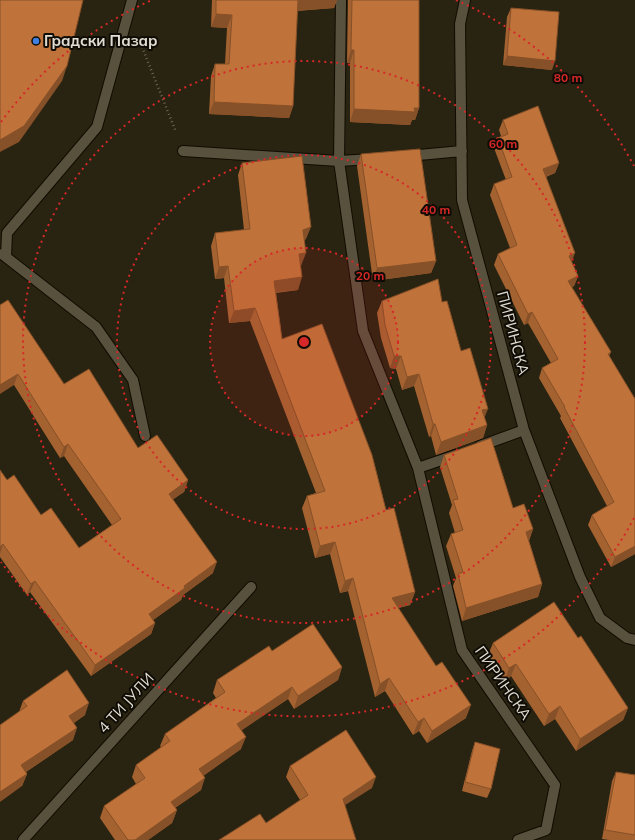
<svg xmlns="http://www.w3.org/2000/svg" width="635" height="840" viewBox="0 0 635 840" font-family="Mulish,sans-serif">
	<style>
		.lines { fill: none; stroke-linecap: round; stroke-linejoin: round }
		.street-casing { stroke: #110c00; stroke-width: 12 }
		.path { stroke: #6c6757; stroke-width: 2.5; stroke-dasharray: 1 3; stroke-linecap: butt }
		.street { stroke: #58513e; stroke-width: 10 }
		.wall { fill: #a46231 }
		.shaded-wall { fill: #865028 }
		.building { fill: #bf7239; stroke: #865028 }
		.ring { fill: none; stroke: #d62828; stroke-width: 2; stroke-dasharray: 2 4 }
		.shop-dot { fill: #3f7fe0; stroke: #0f0c05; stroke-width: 1.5 }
		.labels { text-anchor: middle; stroke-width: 4; stroke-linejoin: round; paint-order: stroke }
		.poi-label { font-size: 15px; font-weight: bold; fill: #e1ddd2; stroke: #0f0c05; text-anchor: start }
		.street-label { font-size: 15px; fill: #e1ddd2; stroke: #0f0c05 }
		.centre { fill: #d62828; stroke: #0f0c05; stroke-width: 2 }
		.ring-label { font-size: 12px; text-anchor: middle; font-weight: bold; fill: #d62828; stroke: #0f0c05; stroke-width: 4; stroke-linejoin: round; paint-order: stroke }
	</style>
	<rect width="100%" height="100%" fill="#292311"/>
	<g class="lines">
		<g class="street-casing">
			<path id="street" d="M 341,0 L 339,161 L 363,331 L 418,468 L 462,650 L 555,785 L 546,830 L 518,840
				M 465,0 L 460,24 L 462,200 L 524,430 L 580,577 L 600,618 L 627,638 L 635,640
				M 183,151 L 339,161 L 372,159
				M 408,156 L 462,151
				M 2,254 L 96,327 L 133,380 L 145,436
				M 6,257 L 7,233 L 97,127 L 132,0
				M 480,446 L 524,430
				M 418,468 L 456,455
				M 23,840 L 251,587"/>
		</g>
		<path class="path" d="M 142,47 L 176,132"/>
		<use href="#street" class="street"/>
	</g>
	<path class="wall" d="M 212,0 L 337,0 L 334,8 L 297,11 L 293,106 L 289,118 L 209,114 L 211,76 L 215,64 L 225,64 L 227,28 L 211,27 Z
		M 348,0 L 419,0 L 419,108 L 415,120 L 412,120 L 410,125 L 350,122 L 350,63 L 347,63 Z
		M 511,8 L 552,70 L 503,65 L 507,17 Z
		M 503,120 L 559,163 L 555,173 L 546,177 L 572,262 L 578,276 L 574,286 L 572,287 L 611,352 L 609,356 L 635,399 L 635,554 L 611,567 L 588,525 L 592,515 L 607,506 L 560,418 L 561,416 L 539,378 L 542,368 L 551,363 L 528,323 L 524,325 L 494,265 L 498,254 L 510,248 L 490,195 L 494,184 L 506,180 L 494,148 L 498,138 L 501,136 L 499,130 Z
		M 361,154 L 436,261 L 431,273 L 373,281 L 357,166 Z
		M 242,163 L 306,239 L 304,240 L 298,290 L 276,293 L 282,339 L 386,510 L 415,592 L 410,605 L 398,608 L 466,718 L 427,743 L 419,731 L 413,735 L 385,691 L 375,697 L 348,591 L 340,593 L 330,554 L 315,558 L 302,508 L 307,496 L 316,493 L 250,321 L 229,323 L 224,278 L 215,279 L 211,246 L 215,233 L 244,230 L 238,175 Z
		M 382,301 L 442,302 L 461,351 L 487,425 L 483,438 L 436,455 L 431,436 L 429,437 L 414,386 L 402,390 L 396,369 L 390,368 L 381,338 L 377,313 Z
		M 0,305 L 64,384 L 138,448 L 188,480 L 184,492 L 173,499 L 213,573 L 183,595 L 181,600 L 153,620 L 155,623 L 151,634 L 91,676 L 30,592 L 27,595 L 0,557 L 0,470 L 7,480 L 41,515 L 79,548 L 112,525 L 64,456 L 60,458 L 14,385 Z
		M 444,455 L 513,508 L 533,529 L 529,541 L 542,584 L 538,597 L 462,621 L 453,586 L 456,578 L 446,546 L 451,534 L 455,533 L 449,513 L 452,505 L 440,467 Z
		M 578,638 L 628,708 L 623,720 L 576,751 L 555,719 L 544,726 L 511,676 L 505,681 L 488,655 L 493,643 Z
		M 272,651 L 342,667 L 338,680 L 294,709 L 288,699 L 241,730 L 241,749 L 204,775 L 201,790 L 175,808 L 177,810 L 172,823 L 148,840 L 115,840 L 100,818 L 104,806 L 136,784 L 132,777 L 136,765 L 161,747 L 160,746 L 165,734 L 216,698 L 213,693 L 217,680 Z
		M 23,701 L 85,715 L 74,723 L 73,740 L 26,772 L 27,774 L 22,786 L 19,712 Z
		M 475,742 L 491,789 L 487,798 L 462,791 L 472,751 Z
		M 290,766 L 372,788 L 266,823 L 300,800 L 286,777 Z
		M 616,772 L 635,775 L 635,840 L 609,840 L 602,839 L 612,781 Z"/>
	<path class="shaded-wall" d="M 298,0 L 337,0 L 334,8 L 294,11 Z
		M 216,14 L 232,15 L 227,28 L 211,27 Z
		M 351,50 L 354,50 L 350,63 L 347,63 Z
		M 507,56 L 555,61 L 552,70 L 503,65 Z
		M 67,66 L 62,81 L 19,142 L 0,152 L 0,140 Z
		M 214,102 L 293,106 L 289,118 L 209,114 Z
		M 419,108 L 415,120 L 412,120 L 410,125 L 350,122 L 354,109 Z
		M 559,163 L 555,173 L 539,179 L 543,169 Z
		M 311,227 L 306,239 L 298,243 L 303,230 Z
		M 306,253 L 301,266 L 294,267 L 299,254 Z
		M 575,253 L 571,264 L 569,256 Z
		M 436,261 L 431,273 L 373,281 L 377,268 Z
		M 228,266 L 224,278 L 215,279 L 219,267 Z
		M 578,276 L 574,286 L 564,291 L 568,281 Z
		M 302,277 L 298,290 L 270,293 L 274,281 Z
		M 255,308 L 250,321 L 229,323 L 234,311 Z
		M 532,312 L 528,323 L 524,325 L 528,314 Z
		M 394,356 L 401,356 L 396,369 L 390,368 Z
		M 18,374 L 14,385 L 0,394 L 0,385 Z
		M 419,374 L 414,386 L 402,390 L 407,377 Z
		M 488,409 L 483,421 L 482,410 Z
		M 433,424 L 435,424 L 431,436 L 429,437 Z
		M 487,425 L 483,438 L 436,455 L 441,442 Z
		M 68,444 L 64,456 L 60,458 L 64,447 Z
		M 188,480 L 184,492 L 165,505 L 169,494 Z
		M 533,529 L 528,542 L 526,532 Z
		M 335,542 L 330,554 L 315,558 L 320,546 Z
		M 3,544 L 0,554 L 0,547 Z
		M 635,546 L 635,554 L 611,567 L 615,557 Z
		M 217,562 L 213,573 L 183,595 L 181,600 L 145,626 L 149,614 L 184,586 Z
		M 353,578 L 348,591 L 340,593 L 345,581 Z
		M 35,581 L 30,592 L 27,595 L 31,584 Z
		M 542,584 L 538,597 L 462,621 L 466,608 Z
		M 415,592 L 410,605 L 388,611 L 392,598 Z
		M 155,623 L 151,634 L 91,676 L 95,665 Z
		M 516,664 L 511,676 L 505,681 L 509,668 Z
		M 342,667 L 338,680 L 294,709 L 298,696 Z
		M 389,678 L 385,691 L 375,697 L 380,684 Z
		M 292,687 L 288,699 L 232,737 L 237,724 Z
		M 89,703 L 85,715 L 65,728 L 69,716 Z
		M 471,705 L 466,718 L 427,743 L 432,731 Z
		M 560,706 L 555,719 L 544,726 L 549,714 Z
		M 628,708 L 623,720 L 576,751 L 580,739 Z
		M 424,718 L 419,731 L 413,735 L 418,722 Z
		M 77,728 L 73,740 L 17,778 L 21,765 Z
		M 246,737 L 241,749 L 195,782 L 199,769 Z
		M 27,774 L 22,786 L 0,802 L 0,792 Z
		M 376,777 L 372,788 L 339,809 L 343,799 Z
		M 205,778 L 201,790 L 166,814 L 171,802 Z
		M 177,810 L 172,823 L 148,840 L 135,840 Z"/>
	<path class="building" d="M 0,0 L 83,0 L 67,66 L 24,126 L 0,140 Z
		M 216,0 L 298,0 L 293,106 L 214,102 L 215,64 L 229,64 L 232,15 L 216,14 Z
		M 352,0 L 419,0 L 419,108 L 414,108 L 415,112 L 354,109 L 354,50 L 351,50 Z
		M 511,8 L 559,12 L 555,61 L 507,56 Z
		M 538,106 L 559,163 L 543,169 L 575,253 L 569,256 L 578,276 L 568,281 L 611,352 L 608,354 L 635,399 L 635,546 L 615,557 L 592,515 L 614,502 L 564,407 L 565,407 L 542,368 L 558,359 L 532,312 L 528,314 L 498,254 L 517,245 L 494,184 L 512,177 L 498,138 L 508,134 L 503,120 Z
		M 420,149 L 436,261 L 377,268 L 361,154 Z
		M 302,156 L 311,227 L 303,230 L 306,253 L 299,254 L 302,277 L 274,281 L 282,339 L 322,324 L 372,455 L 386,510 L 394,508 L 415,592 L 392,598 L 436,666 L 442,662 L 471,705 L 432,731 L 424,718 L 418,722 L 389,678 L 380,684 L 353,578 L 345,581 L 335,542 L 320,546 L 307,496 L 325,491 L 255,308 L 234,311 L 228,266 L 219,267 L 215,233 L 250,229 L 242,163 Z
		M 438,279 L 442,302 L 447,301 L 461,351 L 470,348 L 488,409 L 482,410 L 487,425 L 441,442 L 435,424 L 433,424 L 419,374 L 407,377 L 401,356 L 394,356 L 385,325 L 382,301 Z
		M 8,300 L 64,384 L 89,369 L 138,448 L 157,435 L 188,480 L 169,494 L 217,562 L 184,586 L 185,588 L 149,614 L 155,623 L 95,665 L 35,581 L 31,584 L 3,544 L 0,547 L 0,470 L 7,480 L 14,475 L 41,515 L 51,508 L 79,548 L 121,519 L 68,444 L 64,447 L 18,374 L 0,385 L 0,305 Z
		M 491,438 L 513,508 L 524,504 L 533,529 L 526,532 L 542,584 L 466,608 L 458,574 L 463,572 L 451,534 L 463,530 L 453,500 L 458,499 L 444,455 Z
		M 554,602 L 578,638 L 581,636 L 628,708 L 580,739 L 560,706 L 549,714 L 516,664 L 509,668 L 493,643 Z
		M 313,624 L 342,667 L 298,696 L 292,687 L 237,724 L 246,737 L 199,769 L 205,778 L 171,802 L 177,810 L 135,840 L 128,840 L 104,806 L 145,778 L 136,765 L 170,741 L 165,734 L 225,692 L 217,680 L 269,646 L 272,651 Z
		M 67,670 L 89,703 L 69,716 L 77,728 L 21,765 L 27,774 L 0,792 L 0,725 L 27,706 L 23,701 Z
		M 346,730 L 376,777 L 343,799 L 356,840 L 219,840 L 260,814 L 266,823 L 308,795 L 290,766 Z
		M 475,742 L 500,749 L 491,789 L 465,782 Z
		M 616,772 L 635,775 L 635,835 L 605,830 Z"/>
	<circle cx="304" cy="342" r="94" fill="#d62828" fill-opacity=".12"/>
	<g class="ring">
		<circle cx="304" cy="342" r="94"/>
		<circle cx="304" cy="342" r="187"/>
		<circle cx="304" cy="342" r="281"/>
		<path d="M634 518A374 374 0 0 1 1 562M1 122A374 374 0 0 1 152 0M456 0A374 374 0 0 1 634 166"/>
	</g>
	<circle class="shop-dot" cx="36" cy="41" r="4"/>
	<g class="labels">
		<g class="poi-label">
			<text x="44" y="46">Градски Пазар</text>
		</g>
		<g class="street-label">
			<text transform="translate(513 333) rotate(75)" y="5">ПИРИНСКА</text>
			<text transform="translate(503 683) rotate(55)" y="5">ПИРИНСКА</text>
			<text transform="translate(126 703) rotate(-48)" y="5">4 ТИ ЈУЛИ</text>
		</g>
	</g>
	<circle cx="304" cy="342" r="6" class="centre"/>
	<g class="ring-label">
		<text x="568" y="82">80 m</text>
		<text x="503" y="148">60 m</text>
		<text x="436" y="214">40 m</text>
		<text x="370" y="280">20 m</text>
	</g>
</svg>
